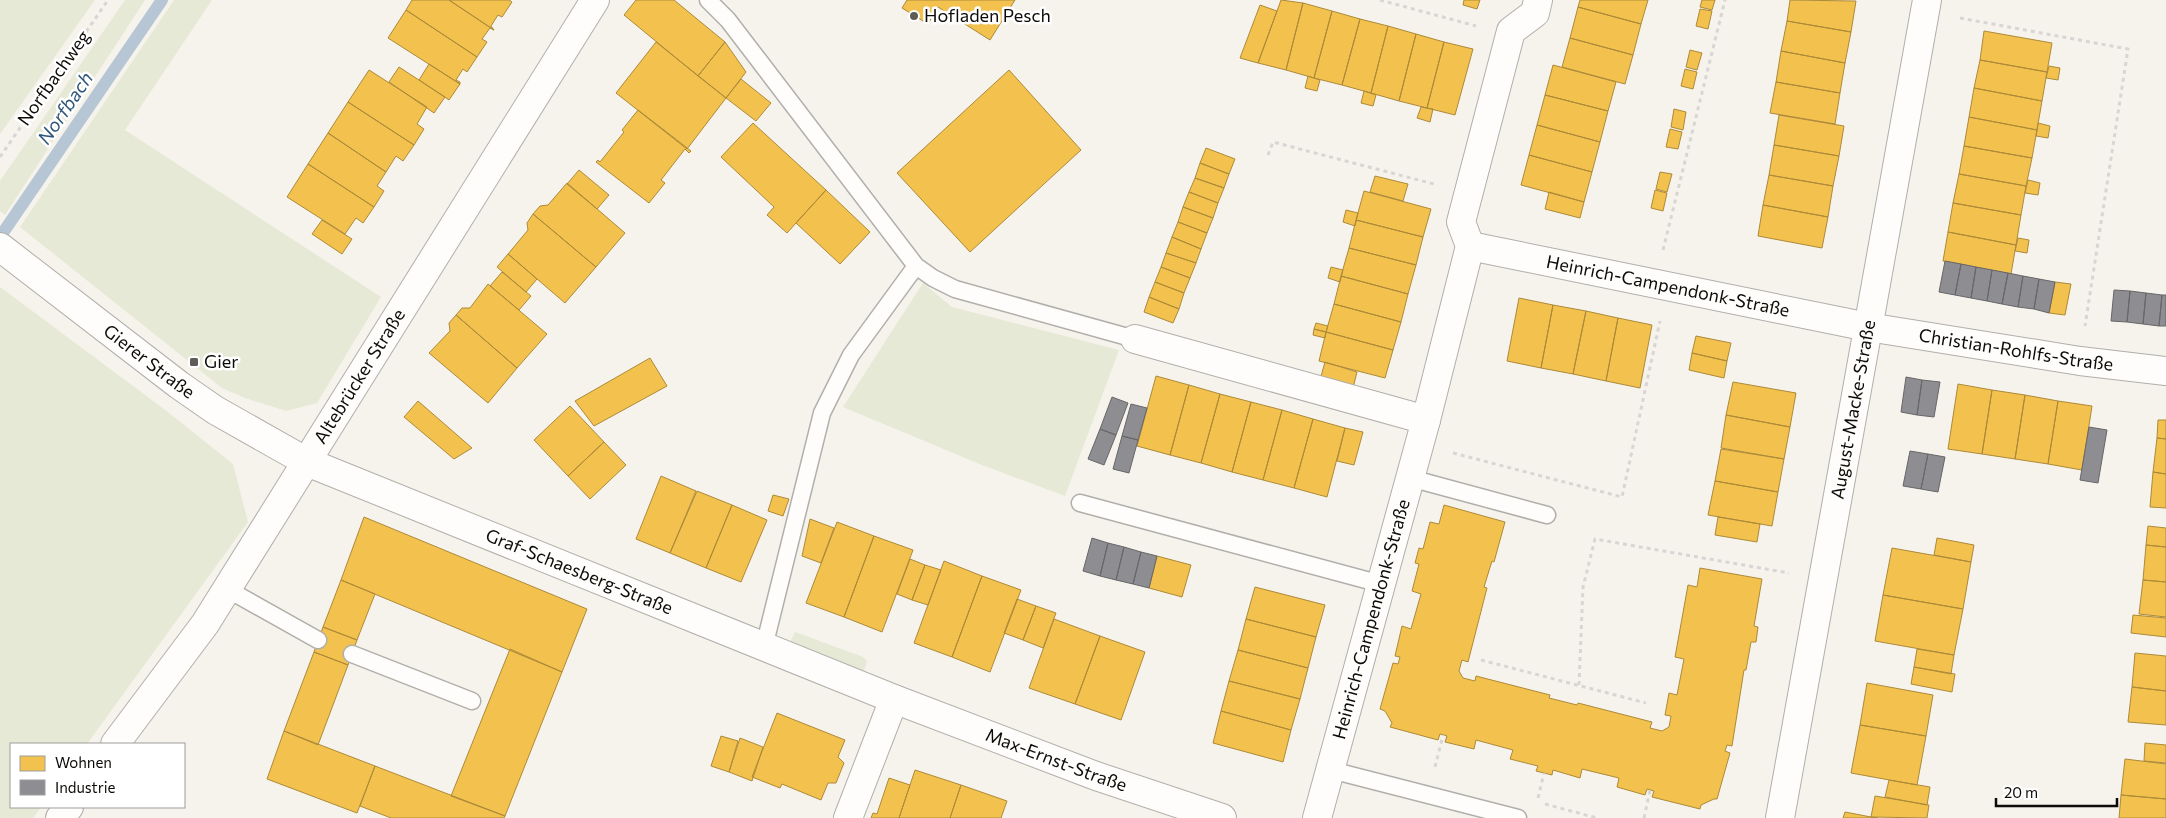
<svg xmlns="http://www.w3.org/2000/svg" width="2166" height="818" viewBox="0 0 2166 818" font-family="Commissioner,sans-serif">
	<style>
		.green { fill: #e5e9d5 }
		.homes { fill: #f2c14e; stroke: #ad8a39 }
		.industry { fill: #8d8d92; stroke: #676668 }
		.lines { fill: none; stroke-linecap: round; stroke-linejoin: round }
		.stream { stroke: #b6c6d5; stroke-width: 12 }
		.lane-casing { stroke: #b1afaa; stroke-width: 19 }
		.street-casing { stroke: #b1afaa; stroke-width: 30 }
		.path { stroke: #d7d6d4; stroke-width: 3; stroke-dasharray: 4 4; stroke-linecap: butt }
		.lane { stroke: #fefdfc; stroke-width: 16 }
		.street { stroke: #fefdfc; stroke-width: 28 }
		.poi-dot { fill: #5f5c57; stroke: #fff; stroke-width: 2 }
		.labels { text-anchor: middle; stroke-width: 5; stroke-linejoin: round; paint-order: stroke }
		.poi-label { font-size: 18px; fill: #0d0b07; stroke: #fff; text-anchor: start }
		.street-label { font-size: 18px; fill: #0d0b07; stroke: #fff }
		.water-label { font-size: 19px; font-style: italic; fill: #30567b; stroke: #fff }
	</style>
	<rect width="100%" height="100%" fill="#f6f3ec"/>
	<path class="green" d="M 0,0 L 95,0 L 0,134 Z
		M 125,0 L 145,0 L 5,215 L 0,211 L 0,181 Z
		M 174,0 L 212,0 L 125,130 L 381,297 L 317,403 L 286,411 L 245,398 L 222,388 L 20,227 Z
		M 923,283 L 952,307 L 1119,350 L 1065,496 L 982,465 L 843,407 Z
		M 0,287 L 164,409 L 233,464 L 248,522 L 87,744 L 11,744 L 11,807 L 41,807 L 33,818 L 0,818 Z
		M 795,632 L 863,657 L 867,661 L 863,674 L 789,645 Z"/>
	<path class="homes" d="M 412,0 L 449,0 L 494,30 L 490,28 L 482,39 L 487,42 L 477,57 L 406,10 Z
		M 449,0 L 509,0 L 512,2 L 502,17 L 498,15 L 491,26 L 494,30 Z
		M 636,0 L 674,0 L 725,42 L 698,76 L 624,15 Z
		M 907,0 L 1015,0 L 990,40 L 938,7 L 928,24 L 902,8 Z
		M 1281,0 L 1303,3 L 1286,70 L 1258,63 Z
		M 1464,0 L 1480,0 L 1477,9 L 1463,5 Z
		M 1580,0 L 1648,0 L 1641,24 L 1578,7 Z
		M 1702,0 L 1715,0 L 1712,10 L 1700,7 Z
		M 1790,0 L 1856,1 L 1851,32 L 1787,21 Z
		M 1303,3 L 1332,11 L 1314,78 L 1286,70 Z
		M 1260,5 L 1277,11 L 1258,63 L 1240,58 Z
		M 1578,7 L 1641,24 L 1633,55 L 1570,38 Z
		M 1700,9 L 1712,11 L 1708,29 L 1696,26 Z
		M 406,10 L 477,57 L 467,72 L 463,69 L 456,80 L 460,82 L 460,84 L 388,38 Z
		M 1332,11 L 1360,19 L 1342,85 L 1314,78 Z
		M 1360,19 L 1388,26 L 1371,93 L 1342,85 Z
		M 1787,21 L 1851,32 L 1845,63 L 1781,51 Z
		M 1388,26 L 1416,34 L 1399,101 L 1371,93 Z
		M 1984,31 L 2052,43 L 2047,72 L 1980,60 Z
		M 1416,34 L 1444,42 L 1427,108 L 1399,101 Z
		M 1570,38 L 1633,55 L 1625,84 L 1562,67 Z
		M 656,42 L 726,98 L 687,149 L 616,93 Z
		M 725,42 L 746,72 L 726,98 L 698,76 Z
		M 1444,42 L 1473,49 L 1455,115 L 1427,108 Z
		M 1690,50 L 1702,53 L 1697,70 L 1686,67 Z
		M 1781,51 L 1845,63 L 1840,93 L 1776,82 Z
		M 1980,60 L 2047,72 L 2042,101 L 1974,88 Z
		M 429,64 L 460,84 L 449,100 L 419,80 Z
		M 1553,65 L 1616,82 L 1608,111 L 1545,95 Z
		M 2049,66 L 2060,68 L 2058,80 L 2046,78 Z
		M 399,67 L 445,97 L 434,113 L 389,82 Z
		M 1685,69 L 1697,72 L 1693,89 L 1681,86 Z
		M 369,70 L 427,107 L 417,124 L 424,129 L 414,145 L 348,102 Z
		M 1009,70 L 1081,150 L 970,252 L 897,173 Z
		M 1308,76 L 1320,80 L 1317,91 L 1305,88 Z
		M 741,79 L 771,103 L 756,121 L 726,98 Z
		M 1776,82 L 1840,93 L 1835,124 L 1770,113 Z
		M 1974,88 L 2042,101 L 2037,130 L 1969,117 Z
		M 1364,91 L 1376,95 L 1373,106 L 1361,103 Z
		M 1545,95 L 1608,111 L 1600,142 L 1537,125 Z
		M 348,102 L 414,145 L 403,161 L 396,156 L 386,172 L 328,133 Z
		M 1421,107 L 1433,109 L 1430,122 L 1417,118 Z
		M 1674,109 L 1686,112 L 1683,130 L 1671,127 Z
		M 638,110 L 691,151 L 689,153 L 685,149 L 661,180 L 665,183 L 649,203 L 596,162 L 598,160 L 600,162 L 624,132 L 622,130 Z
		M 1779,115 L 1844,126 L 1839,156 L 1774,145 Z
		M 1969,117 L 2037,130 L 2032,158 L 1964,146 Z
		M 753,123 L 826,190 L 787,233 L 767,215 L 774,207 L 721,157 Z
		M 2038,123 L 2050,126 L 2048,138 L 2036,136 Z
		M 1537,125 L 1600,142 L 1592,172 L 1529,155 Z
		M 1670,129 L 1682,132 L 1678,149 L 1666,147 Z
		M 328,133 L 386,172 L 377,186 L 384,191 L 374,207 L 308,164 Z
		M 1774,145 L 1839,156 L 1833,186 L 1769,175 Z
		M 1964,146 L 2032,158 L 2026,186 L 1959,174 Z
		M 1206,148 L 1235,159 L 1229,174 L 1200,163 Z
		M 1529,155 L 1592,172 L 1584,202 L 1521,185 Z
		M 1200,163 L 1229,174 L 1224,188 L 1195,178 Z
		M 308,164 L 374,207 L 363,223 L 356,218 L 345,234 L 287,197 Z
		M 579,170 L 609,195 L 597,209 L 567,184 Z
		M 1660,172 L 1672,174 L 1667,192 L 1656,189 Z
		M 1959,174 L 2026,186 L 2021,215 L 1953,203 Z
		M 1769,175 L 1833,186 L 1828,217 L 1763,205 Z
		M 1375,176 L 1408,184 L 1403,201 L 1370,192 Z
		M 1195,178 L 1224,188 L 1218,203 L 1189,192 Z
		M 2028,180 L 2040,183 L 2038,195 L 2025,193 Z
		M 567,183 L 625,233 L 596,267 L 533,214 L 540,206 L 548,205 Z
		M 826,190 L 870,232 L 840,264 L 796,223 Z
		M 1655,190 L 1667,193 L 1663,211 L 1651,208 Z
		M 1364,191 L 1431,209 L 1423,237 L 1356,220 Z
		M 1189,192 L 1218,203 L 1213,218 L 1183,207 Z
		M 1549,192 L 1584,202 L 1580,218 L 1545,209 Z
		M 1953,203 L 2021,215 L 2016,245 L 1948,232 Z
		M 1763,205 L 1828,217 L 1822,248 L 1758,236 Z
		M 1183,207 L 1213,218 L 1207,233 L 1178,222 Z
		M 1346,210 L 1358,213 L 1355,226 L 1343,222 Z
		M 533,214 L 596,267 L 565,303 L 508,254 L 528,230 L 527,223 Z
		M 322,220 L 352,239 L 342,254 L 312,234 Z
		M 1356,220 L 1423,237 L 1416,265 L 1349,248 Z
		M 1178,222 L 1207,233 L 1201,249 L 1172,237 Z
		M 1948,232 L 2016,245 L 2011,274 L 1943,261 Z
		M 1172,237 L 1201,249 L 1196,263 L 1166,253 Z
		M 2018,238 L 2029,240 L 2027,253 L 2015,251 Z
		M 1349,248 L 1416,265 L 1408,294 L 1341,276 Z
		M 1166,253 L 1196,263 L 1190,278 L 1161,267 Z
		M 508,254 L 537,279 L 526,292 L 497,267 Z
		M 1161,267 L 1190,278 L 1184,293 L 1155,282 Z
		M 1331,267 L 1343,270 L 1340,282 L 1328,278 Z
		M 502,272 L 531,296 L 519,310 L 490,286 Z
		M 1341,276 L 1408,294 L 1401,322 L 1334,304 Z
		M 1155,282 L 1184,293 L 1179,309 L 1149,297 Z
		M 2055,282 L 2071,284 L 2065,315 L 2049,313 Z
		M 488,284 L 547,334 L 517,368 L 456,315 L 462,308 L 470,308 Z
		M 1149,297 L 1179,309 L 1173,323 L 1144,312 Z
		M 1519,298 L 1553,305 L 1541,368 L 1507,361 Z
		M 1334,304 L 1401,322 L 1393,350 L 1326,332 Z
		M 1553,305 L 1586,311 L 1573,374 L 1541,368 Z
		M 1586,311 L 1618,318 L 1606,381 L 1573,374 Z
		M 456,315 L 517,368 L 488,403 L 429,353 L 450,331 L 449,323 Z
		M 1618,318 L 1652,325 L 1640,388 L 1606,381 Z
		M 1316,323 L 1328,326 L 1326,332 L 1314,329 Z
		M 1314,329 L 1326,332 L 1325,338 L 1313,335 Z
		M 1326,332 L 1393,350 L 1385,378 L 1319,361 Z
		M 1696,336 L 1731,343 L 1727,361 L 1692,353 Z
		M 1692,353 L 1727,361 L 1724,378 L 1689,370 Z
		M 650,358 L 667,386 L 594,426 L 575,401 Z
		M 1325,362 L 1357,372 L 1353,388 L 1320,380 Z
		M 1156,376 L 1189,385 L 1170,455 L 1137,446 Z
		M 1733,382 L 1796,393 L 1790,427 L 1726,415 Z
		M 1958,384 L 1992,390 L 1982,454 L 1948,449 Z
		M 1189,385 L 1220,394 L 1201,463 L 1170,455 Z
		M 1992,390 L 2025,395 L 2015,459 L 1982,454 Z
		M 1220,394 L 1251,402 L 1232,472 L 1201,463 Z
		M 2025,395 L 2058,401 L 2048,464 L 2015,459 Z
		M 418,401 L 472,448 L 454,459 L 404,417 Z
		M 2058,401 L 2092,406 L 2082,470 L 2048,464 Z
		M 1251,402 L 1282,410 L 1263,480 L 1232,472 Z
		M 570,406 L 604,442 L 568,476 L 534,440 Z
		M 1282,410 L 1313,419 L 1294,488 L 1263,480 Z
		M 1726,415 L 1790,427 L 1784,459 L 1721,448 Z
		M 1313,419 L 1345,428 L 1327,497 L 1294,488 Z
		M 2158,420 L 2166,420 L 2166,439 L 2157,438 Z
		M 1345,428 L 1363,432 L 1354,465 L 1337,461 Z
		M 2157,438 L 2166,439 L 2166,474 L 2153,472 Z
		M 604,442 L 626,465 L 590,499 L 568,476 Z
		M 1721,449 L 1784,459 L 1778,492 L 1715,481 Z
		M 2153,472 L 2166,474 L 2166,508 L 2150,507 Z
		M 661,476 L 696,491 L 670,553 L 636,539 Z
		M 1715,481 L 1778,492 L 1772,526 L 1708,515 Z
		M 697,491 L 732,505 L 706,568 L 670,553 Z
		M 773,495 L 789,499 L 783,516 L 768,511 Z
		M 732,505 L 767,520 L 741,582 L 706,568 Z
		M 1444,505 L 1505,522 L 1494,562 L 1492,561 L 1484,587 L 1487,588 L 1468,662 L 1462,660 L 1459,671 L 1463,678 L 1475,681 L 1476,676 L 1550,695 L 1549,698 L 1577,705 L 1578,703 L 1652,722 L 1650,728 L 1662,731 L 1669,727 L 1671,716 L 1665,715 L 1669,693 L 1677,695 L 1684,659 L 1675,657 L 1688,585 L 1697,587 L 1700,568 L 1762,579 L 1754,626 L 1758,627 L 1756,642 L 1751,642 L 1746,670 L 1744,670 L 1732,746 L 1727,745 L 1725,751 L 1730,753 L 1717,799 L 1714,799 L 1701,805 L 1700,809 L 1652,797 L 1654,791 L 1647,789 L 1645,795 L 1617,787 L 1619,778 L 1582,769 L 1580,778 L 1553,770 L 1552,775 L 1536,771 L 1538,766 L 1510,759 L 1513,750 L 1476,740 L 1474,749 L 1445,742 L 1447,736 L 1440,734 L 1438,740 L 1390,727 L 1392,723 L 1385,711 L 1380,709 L 1393,663 L 1398,664 L 1400,657 L 1395,656 L 1402,626 L 1411,629 L 1421,594 L 1412,591 L 1419,564 L 1415,563 L 1419,548 L 1423,549 L 1430,522 L 1439,524 Z
		M 364,517 L 587,609 L 562,672 L 341,580 Z
		M 1718,517 L 1760,524 L 1757,542 L 1715,535 Z
		M 810,519 L 834,528 L 821,563 L 802,556 Z
		M 837,522 L 874,536 L 844,617 L 806,603 Z
		M 2148,526 L 2166,528 L 2166,547 L 2146,545 Z
		M 874,536 L 913,550 L 882,632 L 844,617 Z
		M 1937,538 L 1974,545 L 1971,562 L 1934,555 Z
		M 2146,545 L 2166,547 L 2166,582 L 2143,580 Z
		M 1892,548 L 1971,562 L 1963,609 L 1883,595 Z
		M 1157,556 L 1191,565 L 1182,597 L 1149,588 Z
		M 910,559 L 925,565 L 912,600 L 897,594 Z
		M 944,561 L 982,576 L 952,657 L 914,643 Z
		M 925,565 L 941,570 L 928,605 L 912,600 Z
		M 982,576 L 1021,590 L 990,672 L 952,657 Z
		M 341,580 L 375,594 L 357,640 L 323,627 Z
		M 2143,580 L 2166,582 L 2166,617 L 2139,614 Z
		M 1255,587 L 1325,605 L 1316,637 L 1246,619 Z
		M 1883,595 L 1963,609 L 1954,655 L 1875,641 Z
		M 1017,599 L 1036,606 L 1023,640 L 1004,633 Z
		M 1036,606 L 1056,613 L 1043,648 L 1023,640 Z
		M 2133,615 L 2166,618 L 2166,637 L 2131,633 Z
		M 1054,619 L 1100,636 L 1075,704 L 1029,688 Z
		M 1246,619 L 1316,637 L 1308,668 L 1238,650 Z
		M 323,627 L 357,640 L 348,665 L 314,652 Z
		M 1100,636 L 1145,652 L 1121,720 L 1075,704 Z
		M 510,649 L 562,672 L 505,816 L 451,796 Z
		M 1917,649 L 1954,655 L 1951,674 L 1914,667 Z
		M 1238,650 L 1308,668 L 1300,699 L 1229,681 Z
		M 314,652 L 348,665 L 318,745 L 284,731 Z
		M 2135,653 L 2166,656 L 2166,691 L 2132,687 Z
		M 1914,667 L 1955,674 L 1952,692 L 1911,684 Z
		M 1229,681 L 1300,699 L 1291,730 L 1221,711 Z
		M 1867,683 L 1933,695 L 1926,736 L 1860,725 Z
		M 2132,687 L 2166,691 L 2166,725 L 2128,722 Z
		M 1221,711 L 1291,730 L 1283,762 L 1213,743 Z
		M 777,713 L 845,740 L 838,757 L 844,763 L 836,783 L 828,783 L 821,800 L 782,784 L 780,788 L 752,777 Z
		M 1860,725 L 1926,736 L 1917,785 L 1851,773 Z
		M 284,731 L 375,766 L 357,813 L 267,779 Z
		M 721,736 L 738,741 L 729,772 L 711,766 Z
		M 740,738 L 763,747 L 752,781 L 729,772 Z
		M 2145,743 L 2166,745 L 2166,763 L 2144,761 Z
		M 2125,759 L 2166,764 L 2166,799 L 2121,795 Z
		M 375,766 L 505,816 L 504,818 L 391,818 L 360,806 Z
		M 915,770 L 961,785 L 950,818 L 899,818 Z
		M 889,778 L 910,785 L 899,818 L 871,818 L 873,813 L 877,814 Z
		M 1889,780 L 1930,787 L 1927,805 L 1885,797 Z
		M 961,785 L 1007,801 L 1001,818 L 950,818 Z
		M 2121,795 L 2166,799 L 2166,818 L 2119,818 Z
		M 1875,796 L 1929,805 L 1927,818 L 1871,817 Z
		M 1845,812 L 1871,817 L 1878,818 L 1843,818 Z"/>
	<path class="industry" d="M 1945,261 L 1961,264 L 1955,295 L 1939,292 Z
		M 1961,264 L 1976,267 L 1971,298 L 1955,295 Z
		M 1976,267 L 1992,270 L 1987,301 L 1971,298 Z
		M 1992,270 L 2008,273 L 2002,304 L 1987,301 Z
		M 2008,273 L 2023,276 L 2018,307 L 2002,304 Z
		M 2023,276 L 2039,279 L 2034,309 L 2018,307 Z
		M 2039,279 L 2055,282 L 2049,313 L 2034,309 Z
		M 2114,290 L 2130,291 L 2127,322 L 2111,321 Z
		M 2130,291 L 2146,293 L 2143,324 L 2127,322 Z
		M 2146,293 L 2162,295 L 2159,326 L 2143,324 Z
		M 2162,295 L 2166,295 L 2166,326 L 2159,326 Z
		M 1906,377 L 1922,380 L 1917,415 L 1901,412 Z
		M 1922,380 L 1940,382 L 1934,417 L 1917,415 Z
		M 1112,397 L 1128,403 L 1116,435 L 1100,429 Z
		M 1131,404 L 1147,408 L 1138,440 L 1122,436 Z
		M 2089,427 L 2107,430 L 2098,483 L 2080,480 Z
		M 1100,429 L 1116,435 L 1104,465 L 1088,459 Z
		M 1122,436 L 1138,440 L 1129,473 L 1113,469 Z
		M 1910,451 L 1928,454 L 1921,489 L 1903,486 Z
		M 1928,454 L 1945,457 L 1938,492 L 1921,489 Z
		M 1092,538 L 1108,543 L 1100,576 L 1083,571 Z
		M 1108,543 L 1124,547 L 1116,580 L 1100,576 Z
		M 1124,547 L 1141,552 L 1133,584 L 1116,580 Z
		M 1141,552 L 1157,556 L 1149,588 L 1133,584 Z"/>
	<g class="lines">
		<path class="stream" d="M 0,237 L 162,0"/>
		<g class="lane-casing">
			<path id="lane" d="M 708,0 L 728,20 L 916,266 L 933,278 L 955,289 L 1135,339
				M 1410,478 L 1547,515
				M 1080,503 L 1381,584
				M 227,589 L 318,640
				M 764,647 L 822,413 L 851,355 L 916,266
				M 352,654 L 472,701
				M 1331,770 L 1518,818"/>
		</g>
		<g class="street-casing">
			<g id="street">
				<path id="s1" d="M 1470,246 L 1868,327 L 2080,361 L 2166,371"/>
				<path id="s2" d="M 0,247 L 179,385 L 215,410 L 307,462 L 894,699 L 1096,776 L 1222,818"/>
				<path d="M 1135,339 L 1426,420"/>
				<path id="s3" d="M 115,744 L 205,624 L 595,0"/>
				<path d="M 60,818 L 69,807"/>
				<path d="M 848,818 L 894,699"/>
				<path id="s4" d="M 1317,818 L 1426,420 L 1470,246 L 1461,222 L 1511,31 L 1535,13 L 1538,0"/>
				<path id="s5" d="M 1780,818 L 1927,0"/>
			</g>
		</g>
		<path class="path" d="M 1380,0 L 1476,26
			M 1960,18 L 2128,49 L 2085,326
			M 1268,155 L 1273,142 L 1434,184
			M 0,157 L 108,0
			M 1663,250 L 1725,0
			M 1453,453 L 1622,497 L 1660,321
			M 1481,660 L 1646,703
			M 1579,685 L 1583,587 L 1595,539 L 1789,573
			M 1435,767 L 1443,735
			M 1538,798 L 1544,773
			M 1545,804 L 1597,818
			M 1644,818 L 1650,790"/>
		<use href="#lane" class="lane"/>
		<use href="#street" class="street"/>
	</g>
	<g class="poi-dot">
		<circle cx="914" cy="16" r="5"/>
		<rect x="189" y="357" width="10" height="10" rx="2.5"/>
	</g>
	<g class="labels">
		<g class="poi-label">
			<text x="924" y="22">Hofladen Pesch</text>
			<text x="204" y="368">Gier</text>
		</g>
		<g class="street-label">
			<text transform="translate(54 78) rotate(-55)" y="6">Norfbachweg</text>
			<text dy="6" stroke="none"><textPath href="#s1" startOffset="202">Heinrich-Campendonk-Straße</textPath></text>
			<text dy="6" stroke="none"><textPath href="#s1" startOffset="556">Christian-Rohlfs-Straße</textPath></text>
			<text dy="6" stroke="none"><textPath href="#s2" startOffset="188">Gierer Straße</textPath></text>
			<text dy="6" stroke="none"><textPath href="#s3" startOffset="442">Altebrücker Straße</textPath></text>
			<text dy="6" stroke="none"><textPath href="#s5" startOffset="415">August-Macke-Straße</textPath></text>
			<text dy="6" stroke="none"><textPath href="#s2" startOffset="669">Graf-Schaesberg-Straße</textPath></text>
			<text dy="6" stroke="none"><textPath href="#s4" startOffset="206">Heinrich-Campendonk-Straße</textPath></text>
			<text dy="6" stroke="none"><textPath href="#s2" startOffset="1182">Max-Ernst-Straße</textPath></text>
		</g>
		<g class="water-label">
			<text transform="translate(65 108) rotate(-56)" y="7">Norfbach</text>
		</g>
	</g>
	<rect x="10" y="743" width="175" height="65" fill="#ffffff" stroke="#9e9d9c"/>
	<rect x="20" y="756" width="25" height="15" fill="#f2c14e" stroke="#9e9d9c"/>
	<text x="55" y="768" font-size="15" fill="#0d0b07">Wohnen</text>
	<rect x="20" y="780" width="25" height="15" fill="#8d8d92" stroke="#9e9d9c"/>
	<text x="55" y="793" font-size="15" fill="#0d0b07">Industrie</text>
	<path d="M1996 798v8h121v-8" fill="none" stroke="#0d0b07" stroke-width="2.5"/>
	<text x="2004" y="798" font-size="15" fill="#0d0b07" stroke="#ffffff" stroke-width="4" paint-order="stroke">20 m</text>
</svg>
